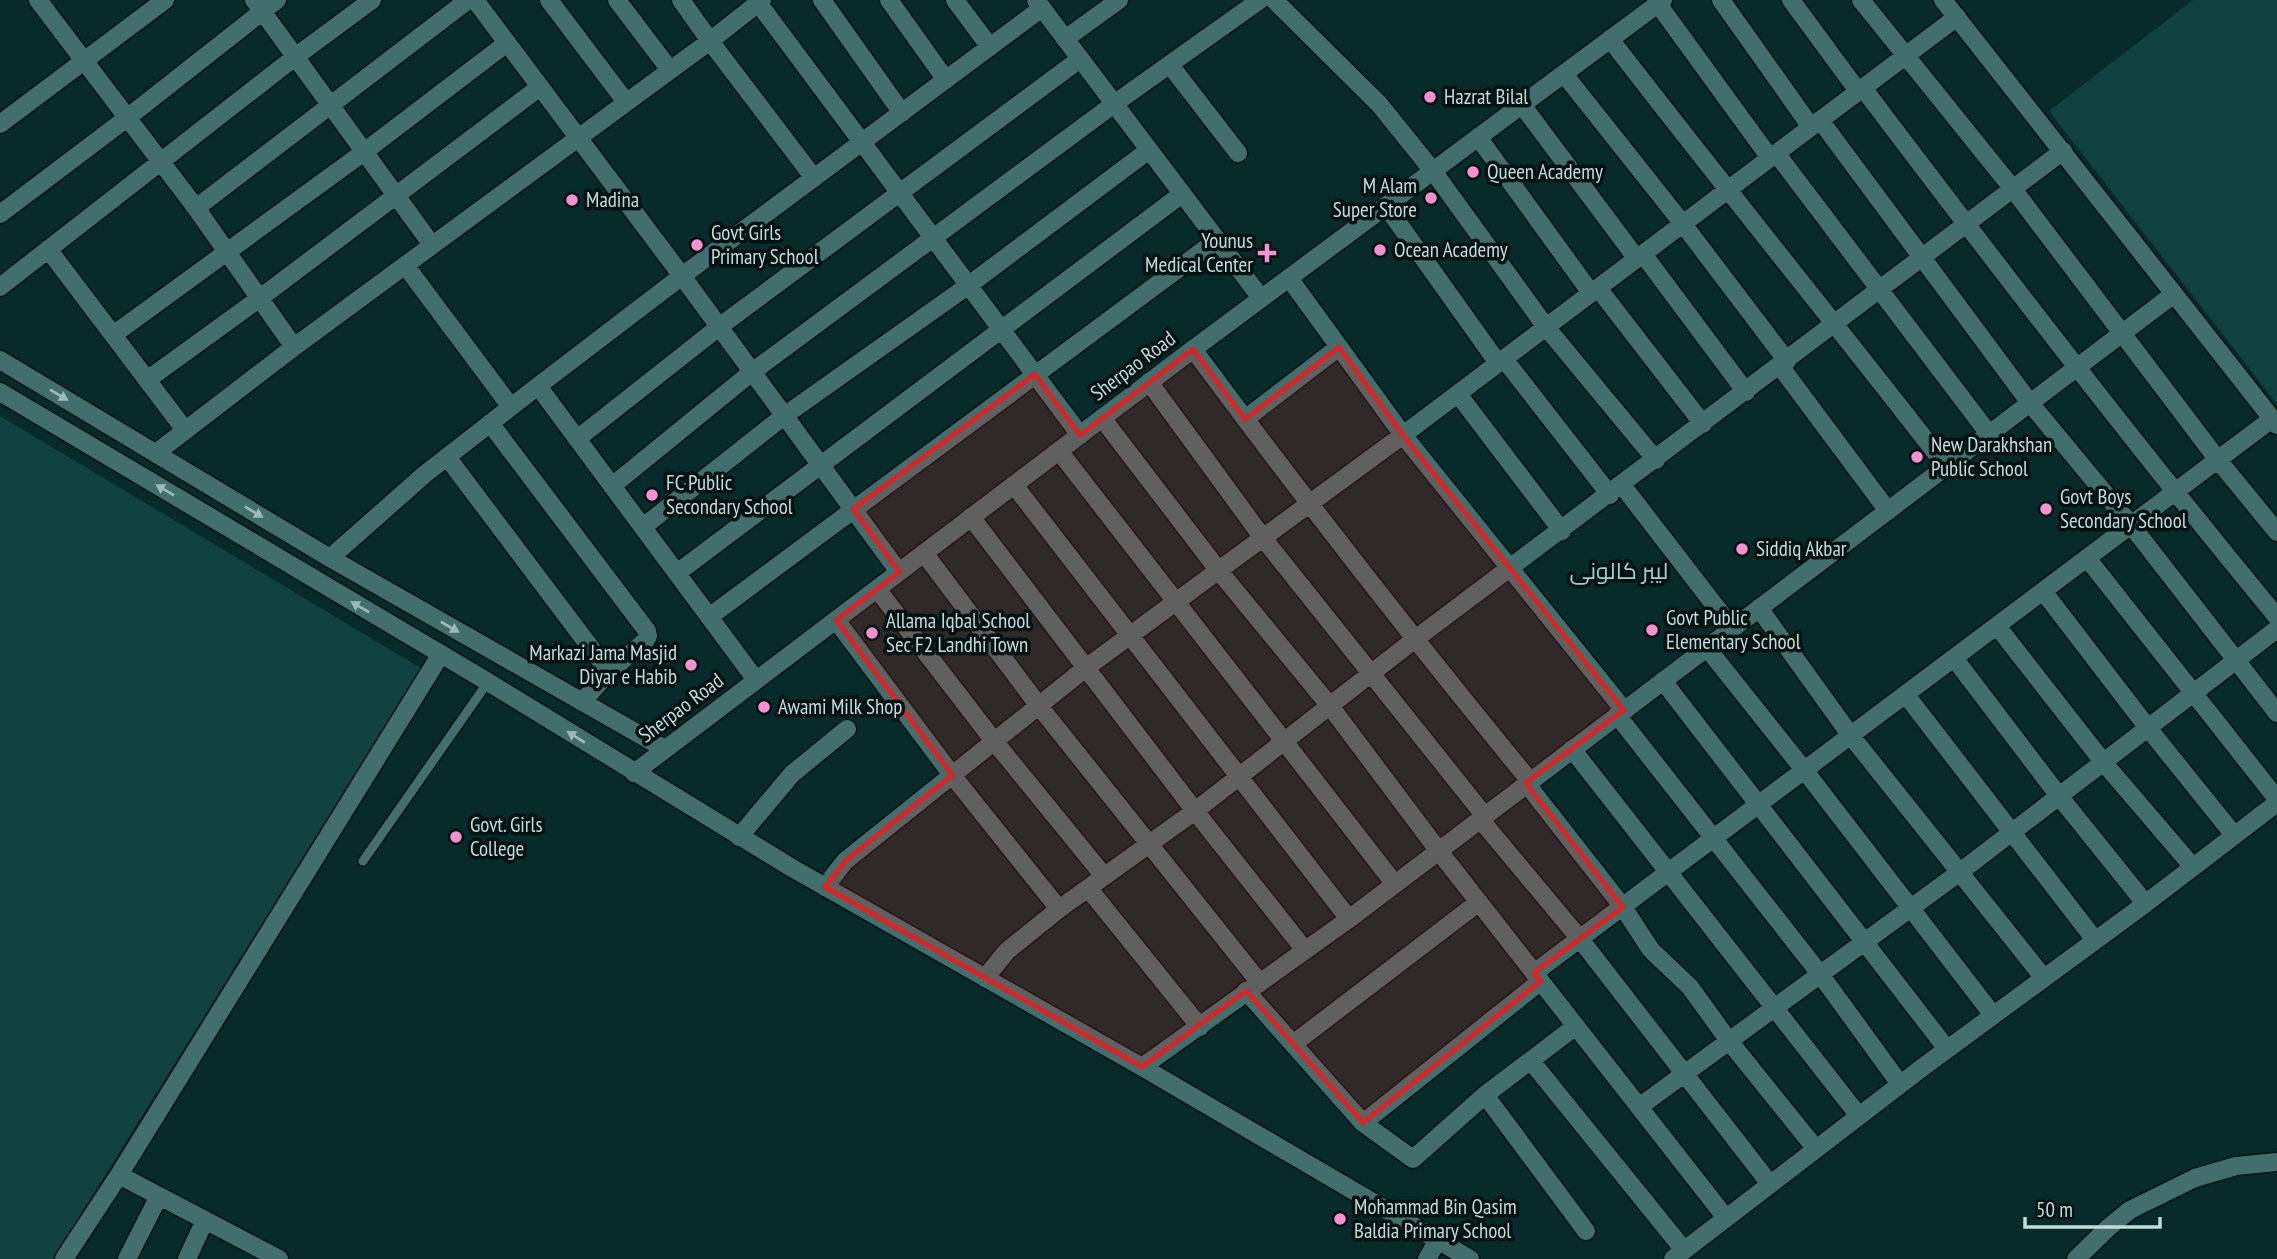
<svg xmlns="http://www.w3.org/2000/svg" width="2277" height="1259" viewBox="0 0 2277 1259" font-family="'PT Sans Narrow',Cairo,sans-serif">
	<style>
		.green { fill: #124141 }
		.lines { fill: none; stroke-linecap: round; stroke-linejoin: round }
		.lane-casing { stroke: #001212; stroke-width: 12 }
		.street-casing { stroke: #001212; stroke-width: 21 }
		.secondary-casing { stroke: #001212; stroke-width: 21 }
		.lane { stroke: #426e6d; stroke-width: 9 }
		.street { stroke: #426e6d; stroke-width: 18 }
		.secondary { stroke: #426e6d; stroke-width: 18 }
		.oneway { fill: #9dbab9 }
		.marked { fill: #d62828; fill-opacity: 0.2; stroke: #d62828; stroke-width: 5; stroke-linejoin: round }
		.poi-dot { fill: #f790cd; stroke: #021111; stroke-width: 2.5 }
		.labels { text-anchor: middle; stroke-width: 7; stroke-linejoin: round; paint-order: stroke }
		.poi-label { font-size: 21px; fill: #c4dbda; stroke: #021111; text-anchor: start }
		.street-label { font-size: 21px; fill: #c4dbda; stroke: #021111 }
		.neighbourhood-label { font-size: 23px; fill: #9ecdcb; stroke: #021111 }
	</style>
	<rect width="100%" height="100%" fill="#072a2a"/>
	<path class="green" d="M 2193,0 L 2277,0 L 2277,404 L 2049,111 Z
		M 0,416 L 421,668 L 53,1259 L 0,1259 Z"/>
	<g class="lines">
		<g class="lane-casing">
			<path id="lane" d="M 363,861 L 488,682"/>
		</g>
		<g class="street-casing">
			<path id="street" d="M 38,0 L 196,208 L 294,347
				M 254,0 L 432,245
				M 549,0 L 626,102
				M 617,0 L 670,70
				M 681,0 L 710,41 L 762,0
				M 756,0 L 1080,435
				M 822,0 L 902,113
				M 889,0 L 946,80
				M 955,0 L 990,47
				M 1274,0 L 1379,104 L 1433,171 L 1546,327 L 1656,460
				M 1721,0 L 1811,127
				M 1791,0 L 1858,91
				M 1861,0 L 2013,189 L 2218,460 L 2277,532
				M 1658,4 L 1770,158
				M 1065,39 L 1119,0
				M 1610,39 C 1721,183 1835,323 1946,466
				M 1170,65 L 1238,153
				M 1564,74 L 1683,224 L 1787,361
				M 1863,88 C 1998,267 2134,444 2277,617
				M 1522,105 L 1637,259
				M 1820,120 L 2030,403 L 2131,525 L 2277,713
				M 1478,137 L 1591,293
				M 1776,153 L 1989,434
				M 1386,206 L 1498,363
				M 196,208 L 468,0
				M 0,214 L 127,118 L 277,0
				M 48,249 L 185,430
				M 1643,254 L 1746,392
				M 405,265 L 511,407
				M 1289,278 L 1403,435 L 1624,710
				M 0,287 L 295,57 L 372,0
				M 1598,288 L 1703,424
				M 113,335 L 364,152 L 507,43
				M 1193,349 C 1302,496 1414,640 1530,781
				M 1504,359 L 1610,495
				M 1780,366 L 1888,511
				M 147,380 L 260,298 L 540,87
				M 1149,382 L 1263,538 L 1484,815
				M 538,386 L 756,680
				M 1458,394 L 1562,531
				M 1102,418 L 1219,571 L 1330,706 L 1438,850 L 1726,1218
				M 1245,419 L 1339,347
				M 490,423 L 647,631 L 648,636 L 645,641 L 609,672 L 582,702
				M 577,439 L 719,327 L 1080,59
				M 1059,451 L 1394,883
				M 156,453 L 294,347 L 710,41 L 814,178
				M 447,457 L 609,672
				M 1014,485 L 1349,919
				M 1622,485 L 1733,629
				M 612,486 L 752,372 L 1114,104 L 1260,0
				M 971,517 L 1195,811 L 1304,949
				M 643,527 L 784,416 L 969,285 L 1149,150
				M 924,553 L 1039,706 L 1260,983
				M 330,558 L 425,474 L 538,386 L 682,276 L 1042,8
				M 2087,558 L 2277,799
				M 677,573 L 1182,194
				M 877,589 L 994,741 L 1104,876
				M 2043,591 L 2148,728 L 2234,835
				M 1759,608 L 1851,736 L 2044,978
				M 709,617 L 1217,240
				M 836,620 L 952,775 L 1059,909
				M 1997,626 L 2104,763 L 2193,867
				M 1707,648 L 1805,771 L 1993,1015
				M 1954,658 L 2059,796 L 2145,903
				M 1663,681 L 1947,1049
				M 1906,695 L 2095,940
				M 1617,715 L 1820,974 L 1900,1084
				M 1572,749 L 1859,1116
				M 1526,783 L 1623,907 L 1651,950 L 1690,987 L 1729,1041 L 1816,1149
				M 1480,819 L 1580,939 L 1770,1184
				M 739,837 L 792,774 L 847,729
				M 825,887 L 845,861 L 1087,667 L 1403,435 L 1957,17
				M 1088,888 L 1200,1027
				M 1534,973 L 2272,419
				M 985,978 L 1007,951 L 1059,909 L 1195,811 L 1414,640 L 2063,151
				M 1246,991 L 1363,1123 L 1413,1159 L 1485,1095 L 1576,1026
				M 1293,1044 L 1479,902
				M 1531,1061 L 1684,1250
				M 1485,1095 L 1586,1231
				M 1639,1107 L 1960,872 L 2277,629
				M 1363,1123 L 1541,981
				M 119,1175 L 279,1259
				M 64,1259 L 119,1175 L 441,654
				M 127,1259 L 159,1196
				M 187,1259 L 205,1220
				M 1427,1259 L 1438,1240
				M 2076,1259 L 2109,1227 L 2130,1210 L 2195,1178 L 2236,1166 L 2277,1162"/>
		</g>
		<g class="secondary-casing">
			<path id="secondary" d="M 475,0 L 682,276 L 899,572
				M 1036,0 L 1261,298
				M 1943,0 L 2277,425
				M 0,124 L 165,0
				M 0,360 L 330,558 L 665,749
				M 0,392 L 488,682 L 792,868 L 1142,1067 L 1470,1259
				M 634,773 L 1188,353 L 1663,0
				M 1142,1067 L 1349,919 L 2174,294
				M 1673,1259 L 1923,1067 L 2141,907 L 2277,803"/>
		</g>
		<use href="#lane" class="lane"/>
		<use href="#street" class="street"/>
		<use href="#secondary" class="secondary"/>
	</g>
	<defs><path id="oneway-solid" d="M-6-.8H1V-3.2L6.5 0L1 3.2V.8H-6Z" transform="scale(1.75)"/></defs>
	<g class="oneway">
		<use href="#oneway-solid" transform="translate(59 395) rotate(31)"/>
		<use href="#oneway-solid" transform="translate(165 490) rotate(-149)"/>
		<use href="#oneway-solid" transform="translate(254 512) rotate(31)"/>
		<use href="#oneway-solid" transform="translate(360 607) rotate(-150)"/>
		<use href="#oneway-solid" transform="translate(450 627) rotate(30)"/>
		<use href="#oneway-solid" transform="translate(576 737) rotate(-148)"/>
	</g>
	<path class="marked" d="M 1339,347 L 1403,435 L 1624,710 L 1526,783 L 1623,907 L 1534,973 L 1541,981 L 1363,1123 L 1246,991 L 1142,1067 L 825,887 L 845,861 L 952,775 L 836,620 L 899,572 L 853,509 L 1035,374 L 1080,435 L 1193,349 L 1245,419 Z"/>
	<g class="poi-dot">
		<circle cx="1430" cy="97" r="7"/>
		<circle cx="1473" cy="172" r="7"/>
		<circle cx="1431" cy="198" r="7"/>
		<circle cx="572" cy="200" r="7"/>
		<circle cx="697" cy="245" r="7"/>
		<circle cx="1380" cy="250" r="7"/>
		<path d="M1263.5 242.5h7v7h7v7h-7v7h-7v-7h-7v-7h7z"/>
		<circle cx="1917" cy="457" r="7"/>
		<circle cx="652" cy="495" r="7"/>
		<circle cx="2046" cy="509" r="7"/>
		<circle cx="1742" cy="549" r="7"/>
		<circle cx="1652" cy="630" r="7"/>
		<circle cx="872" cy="633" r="7"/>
		<circle cx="691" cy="665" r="7"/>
		<circle cx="764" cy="707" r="7"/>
		<circle cx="456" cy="837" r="7"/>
		<circle cx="1340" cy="1219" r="7"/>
	</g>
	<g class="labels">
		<g class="poi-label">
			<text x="1444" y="104">Hazrat Bilal</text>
			<text x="1487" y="179">Queen Academy</text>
			<text x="1417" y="193" text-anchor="end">M Alam<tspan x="1417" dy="24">Super Store</tspan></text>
			<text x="586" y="207">Madina</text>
			<text x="711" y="240">Govt Girls<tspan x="711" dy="24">Primary School</tspan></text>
			<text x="1253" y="248" text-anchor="end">Younus<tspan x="1253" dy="24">Medical Center</tspan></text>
			<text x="1394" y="257">Ocean Academy</text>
			<text x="1931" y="452">New Darakhshan<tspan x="1931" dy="24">Public School</tspan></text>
			<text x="666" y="490">FC Public<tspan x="666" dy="24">Secondary School</tspan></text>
			<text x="2060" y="504">Govt Boys<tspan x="2060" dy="24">Secondary School</tspan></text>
			<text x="1756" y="556">Siddiq Akbar</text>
			<text x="1666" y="625">Govt Public<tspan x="1666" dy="24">Elementary School</tspan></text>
			<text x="886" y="628">Allama Iqbal School<tspan x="886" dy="24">Sec F2 Landhi Town</tspan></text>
			<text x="677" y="660" text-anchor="end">Markazi Jama Masjid<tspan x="677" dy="24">Diyar e Habib</tspan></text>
			<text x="778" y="714">Awami Milk Shop</text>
			<text x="470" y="832">Govt. Girls<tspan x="470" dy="24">College</tspan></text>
			<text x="1354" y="1214">Mohammad Bin Qasim<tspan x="1354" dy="24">Baldia Primary School</tspan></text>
		</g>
		<g class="street-label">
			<text transform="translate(1133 366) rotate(-37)" y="7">Sherpao Road</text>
			<text transform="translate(681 708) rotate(-37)" y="7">Sherpao Road</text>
		</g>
		<g class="neighbourhood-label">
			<text x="1619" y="579">لیبر کالونی</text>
		</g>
	</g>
	<path d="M2025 1217v10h135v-10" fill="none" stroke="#c4dbda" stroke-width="3.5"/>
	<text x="2036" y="1217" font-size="21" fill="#c4dbda" stroke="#021111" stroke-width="5" paint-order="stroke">50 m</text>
</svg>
